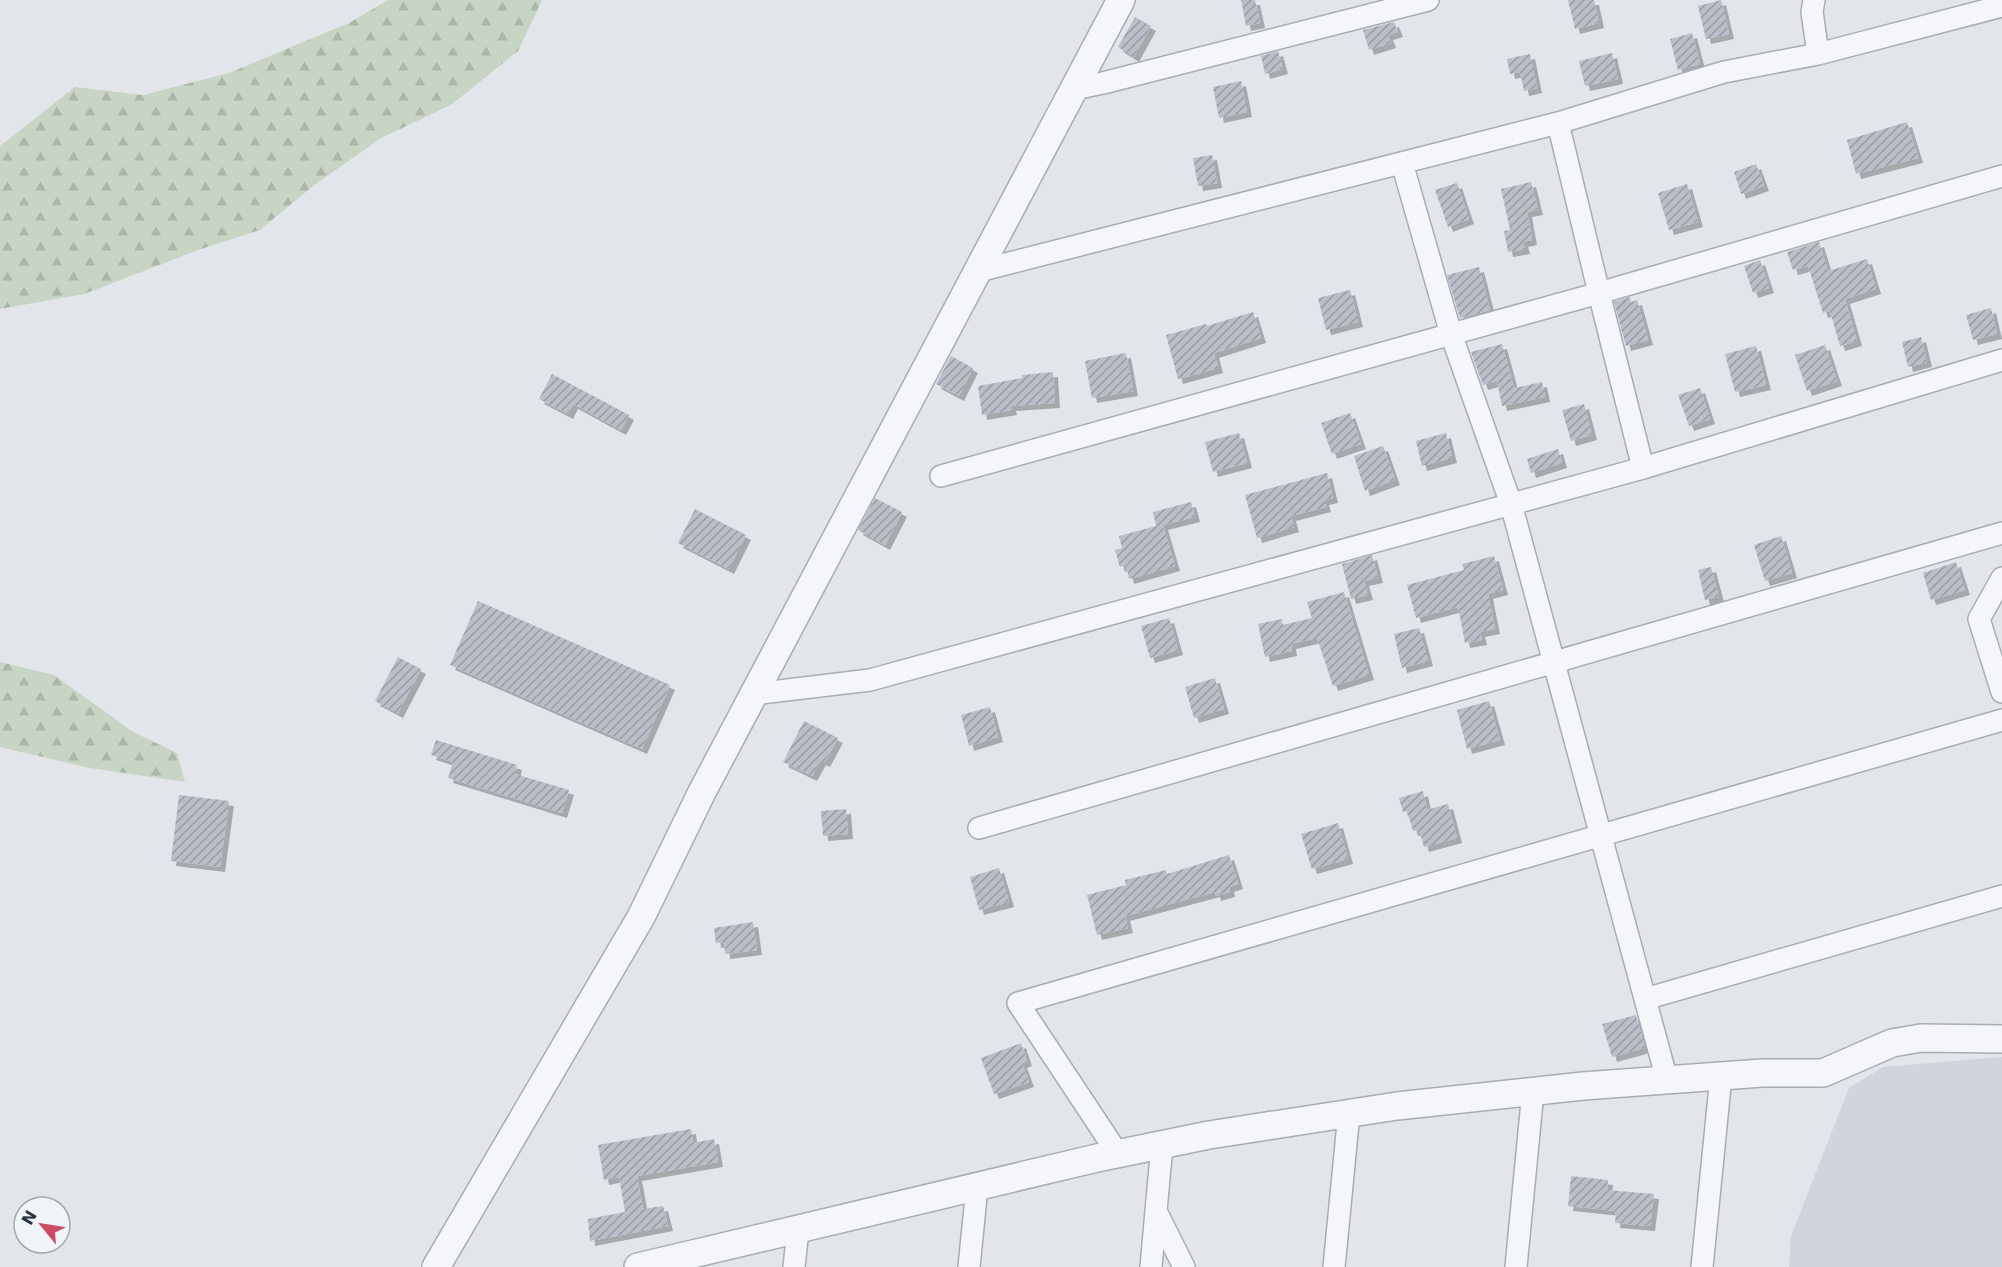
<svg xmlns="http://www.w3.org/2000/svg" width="2002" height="1267" viewBox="0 0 2002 1267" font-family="'DejaVu Sans',sans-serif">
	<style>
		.built { fill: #d0d5dc }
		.forest { fill: url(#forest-firs) }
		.building { fill: url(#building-hatch); filter: url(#shadow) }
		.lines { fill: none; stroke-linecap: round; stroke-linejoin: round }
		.minor-casing { stroke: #a7adb4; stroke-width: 24 }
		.tertiary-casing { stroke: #a7adb4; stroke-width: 30 }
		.minor { stroke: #f5f6f9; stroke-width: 21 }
		.tertiary { stroke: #f5f6f9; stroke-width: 27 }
	</style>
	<defs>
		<pattern id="forest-firs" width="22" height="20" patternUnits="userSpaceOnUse" patternTransform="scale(1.5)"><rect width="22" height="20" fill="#c8d4c4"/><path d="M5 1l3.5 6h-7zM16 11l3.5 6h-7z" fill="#acb7aa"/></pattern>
		<pattern id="building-hatch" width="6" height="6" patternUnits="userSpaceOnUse" patternTransform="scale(1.5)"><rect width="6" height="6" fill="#babfc7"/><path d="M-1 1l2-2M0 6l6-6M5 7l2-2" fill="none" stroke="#979ca3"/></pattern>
		<filter id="shadow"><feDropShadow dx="5" dy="5" stdDeviation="0" flood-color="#0004"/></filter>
	</defs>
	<rect width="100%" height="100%" fill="#e2e6ea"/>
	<path class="built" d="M 2002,1057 L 2002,1267 L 1789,1267 L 1791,1236 L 1849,1088 L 1883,1067 Z"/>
	<path class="forest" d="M 388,0 L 542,0 L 518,51 L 451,105 L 381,138 L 313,186 L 260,230 L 201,249 L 84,294 L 0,309 L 0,146 L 75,87 L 143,95 L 229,73 L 349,23 Z
		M 0,662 L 54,675 L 133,732 L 177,753 L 185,782 L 90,768 L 0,747 Z"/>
	<path class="building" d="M 1241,0 L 1255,0 L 1260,23 L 1246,26 Z
		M 1568,0 L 1594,0 L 1599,23 L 1575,29 Z
		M 1721,0 L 1729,34 L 1706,39 L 1698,6 Z
		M 1135,17 L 1151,26 L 1134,57 L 1118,47 Z
		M 1394,22 L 1398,32 L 1388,35 L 1391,43 L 1369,50 L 1363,30 Z
		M 1692,33 L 1700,64 L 1678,70 L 1670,39 Z
		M 1278,51 L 1283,69 L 1265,74 L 1261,56 Z
		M 1612,53 L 1618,79 L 1585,86 L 1579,61 Z
		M 1530,54 L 1537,88 L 1524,91 L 1520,72 L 1510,74 L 1507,59 Z
		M 1241,81 L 1247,112 L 1219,118 L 1213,87 Z
		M 1907,122 L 1918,158 L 1856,174 L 1847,140 Z
		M 1212,155 L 1217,183 L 1198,186 L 1193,158 Z
		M 1756,164 L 1764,186 L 1741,194 L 1734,172 Z
		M 1531,182 L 1538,210 L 1527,212 L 1532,240 L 1523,242 L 1525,249 L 1508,252 L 1504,231 L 1510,230 L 1501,189 Z
		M 1457,183 L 1469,219 L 1448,227 L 1435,190 Z
		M 1687,184 L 1698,222 L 1669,230 L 1658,193 Z
		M 1819,242 L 1828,271 L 1867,259 L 1876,289 L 1845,299 L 1857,341 L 1840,346 L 1830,311 L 1823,313 L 1808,266 L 1793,270 L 1787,252 Z
		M 1760,260 L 1769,288 L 1753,293 L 1744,266 Z
		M 1479,267 L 1490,310 L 1460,318 L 1447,275 Z
		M 1350,290 L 1358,322 L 1326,330 L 1318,298 Z
		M 1630,297 L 1631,302 L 1637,300 L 1648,340 L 1626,346 L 1614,302 Z
		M 1991,308 L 1997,334 L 1973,340 L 1966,315 Z
		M 1253,312 L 1261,338 L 1214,353 L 1218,368 L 1178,379 L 1166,335 L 1206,324 L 1207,326 Z
		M 1921,337 L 1927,362 L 1908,367 L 1902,342 Z
		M 1502,344 L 1514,388 L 1542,382 L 1545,397 L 1502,406 L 1497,381 L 1483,385 L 1471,352 Z
		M 1825,345 L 1837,381 L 1807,391 L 1795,355 Z
		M 1756,346 L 1766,385 L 1735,392 L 1725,354 Z
		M 1126,353 L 1133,391 L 1092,398 L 1085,361 Z
		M 951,356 L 973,368 L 959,396 L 936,384 Z
		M 1053,372 L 1055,403 L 1011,406 L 1012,410 L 982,415 L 978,386 L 1022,378 L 1022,375 Z
		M 552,374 L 629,415 L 621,430 L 573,404 L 568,414 L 539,399 Z
		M 1700,388 L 1710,419 L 1689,426 L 1678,395 Z
		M 1584,404 L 1592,435 L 1571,441 L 1562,410 Z
		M 1350,413 L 1361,444 L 1332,454 L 1321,423 Z
		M 1239,433 L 1247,463 L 1213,472 L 1205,442 Z
		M 1446,433 L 1452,458 L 1422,466 L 1416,441 Z
		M 1383,446 L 1395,480 L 1365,491 L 1354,456 Z
		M 1558,449 L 1562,463 L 1531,473 L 1527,459 Z
		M 1327,473 L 1333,498 L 1324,500 L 1326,507 L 1291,516 L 1294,527 L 1257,538 L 1245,495 Z
		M 875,498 L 902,512 L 885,545 L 858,530 Z
		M 1191,502 L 1195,517 L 1163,525 L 1175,566 L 1129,579 L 1126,565 L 1120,567 L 1115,550 L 1122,548 L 1119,536 L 1156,526 L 1153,512 Z
		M 695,509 L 746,535 L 729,569 L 678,543 Z
		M 1781,536 L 1792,573 L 1765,581 L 1754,545 Z
		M 1372,555 L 1378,578 L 1364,581 L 1368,595 L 1351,599 L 1342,564 Z
		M 1494,556 L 1503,590 L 1488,594 L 1495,629 L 1480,632 L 1482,640 L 1465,643 L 1458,607 L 1416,618 L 1407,585 L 1464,570 L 1462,564 Z
		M 1956,562 L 1965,590 L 1931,600 L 1923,573 Z
		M 1711,567 L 1719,597 L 1705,600 L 1698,570 Z
		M 1344,592 L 1369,675 L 1333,686 L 1317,638 L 1291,644 L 1292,651 L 1265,657 L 1258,624 L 1282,619 L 1283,625 L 1312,618 L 1307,602 Z
		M 478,601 L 670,685 L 642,749 L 450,665 Z
		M 1169,618 L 1178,650 L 1150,658 L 1141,626 Z
		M 1419,628 L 1428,661 L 1402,668 L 1394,634 Z
		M 398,657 L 421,669 L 398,713 L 375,701 Z
		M 1215,678 L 1224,709 L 1194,718 L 1185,687 Z
		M 1489,701 L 1500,740 L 1467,749 L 1457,710 Z
		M 990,707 L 998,737 L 969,746 L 961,715 Z
		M 804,721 L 838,738 L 825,762 L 821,760 L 812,776 L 783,762 Z
		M 436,740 L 517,765 L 515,774 L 569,790 L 562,813 L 448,778 L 453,762 L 431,755 Z
		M 1423,791 L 1427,810 L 1448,804 L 1457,838 L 1424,847 L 1419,830 L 1413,831 L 1407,811 L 1403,812 L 1399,798 Z
		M 179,795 L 229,801 L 220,867 L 171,861 Z
		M 846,809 L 848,834 L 823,836 L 821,811 Z
		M 1338,823 L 1348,859 L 1312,869 L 1301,834 Z
		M 1229,855 L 1238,884 L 1229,887 L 1230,892 L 1216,896 L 1215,892 L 1125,916 L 1128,928 L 1097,935 L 1087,895 L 1126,885 L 1125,880 L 1166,870 L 1167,874 Z
		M 999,868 L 1009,902 L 979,910 L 970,877 Z
		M 753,922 L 757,950 L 725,954 L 724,942 L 716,943 L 714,928 Z
		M 1636,1015 L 1645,1048 L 1612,1057 L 1602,1024 Z
		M 1021,1043 L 1027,1061 L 1022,1063 L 1029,1082 L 994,1094 L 981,1058 Z
		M 691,1129 L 693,1143 L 714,1139 L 718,1162 L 637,1176 L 643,1209 L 663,1206 L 668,1226 L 590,1241 L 588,1219 L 625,1212 L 619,1177 L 604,1180 L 598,1145 Z
		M 1571,1176 L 1608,1180 L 1607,1190 L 1654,1194 L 1650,1226 L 1615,1223 L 1616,1211 L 1568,1206 Z"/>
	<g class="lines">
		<g class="minor-casing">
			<path id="minor" d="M 1814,0 L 1812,12 L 1818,54
				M 2002,6 L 1818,54 L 1724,72 L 1558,123 L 1599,293 L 2002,176
				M 1074,89 L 1103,83 L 1428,0
				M 1402,163 L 1451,334 L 1511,504 L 1667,1080
				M 978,271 L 1558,123
				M 941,476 L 1599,293 L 1643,468
				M 2002,578 L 1979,619 L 2002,692
				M 754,694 L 870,680 L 1643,468 L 2002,360
				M 979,828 L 2002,533
				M 1645,999 L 2002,896
				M 1162,1145 L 1156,1211 L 1184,1267
				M 1118,1154 L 1018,1003 L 2002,720
				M 794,1267 L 798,1230
				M 969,1267 L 977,1187
				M 1151,1267 L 1156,1211
				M 1334,1267 L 1349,1113
				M 1516,1267 L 1533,1091
				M 1702,1267 L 1721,1076"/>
		</g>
		<g class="tertiary-casing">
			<path id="tertiary" d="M 436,1267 L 641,917 L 702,792 L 1121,0
				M 638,1267 L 1097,1158 L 1209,1135 L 1397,1106 L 1583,1086 L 1762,1073 L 1823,1073 L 1892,1043 L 1921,1038 L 2002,1039"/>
		</g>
		<use href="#minor" class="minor"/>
		<use href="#tertiary" class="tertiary"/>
	</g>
	<g transform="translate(42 1225) rotate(300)"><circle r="28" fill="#f2f5f8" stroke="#a2a8af" stroke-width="1.5"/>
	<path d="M0-4.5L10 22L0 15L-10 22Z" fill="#cc4b63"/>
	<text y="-9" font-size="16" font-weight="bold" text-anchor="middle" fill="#2b3442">N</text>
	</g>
</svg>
